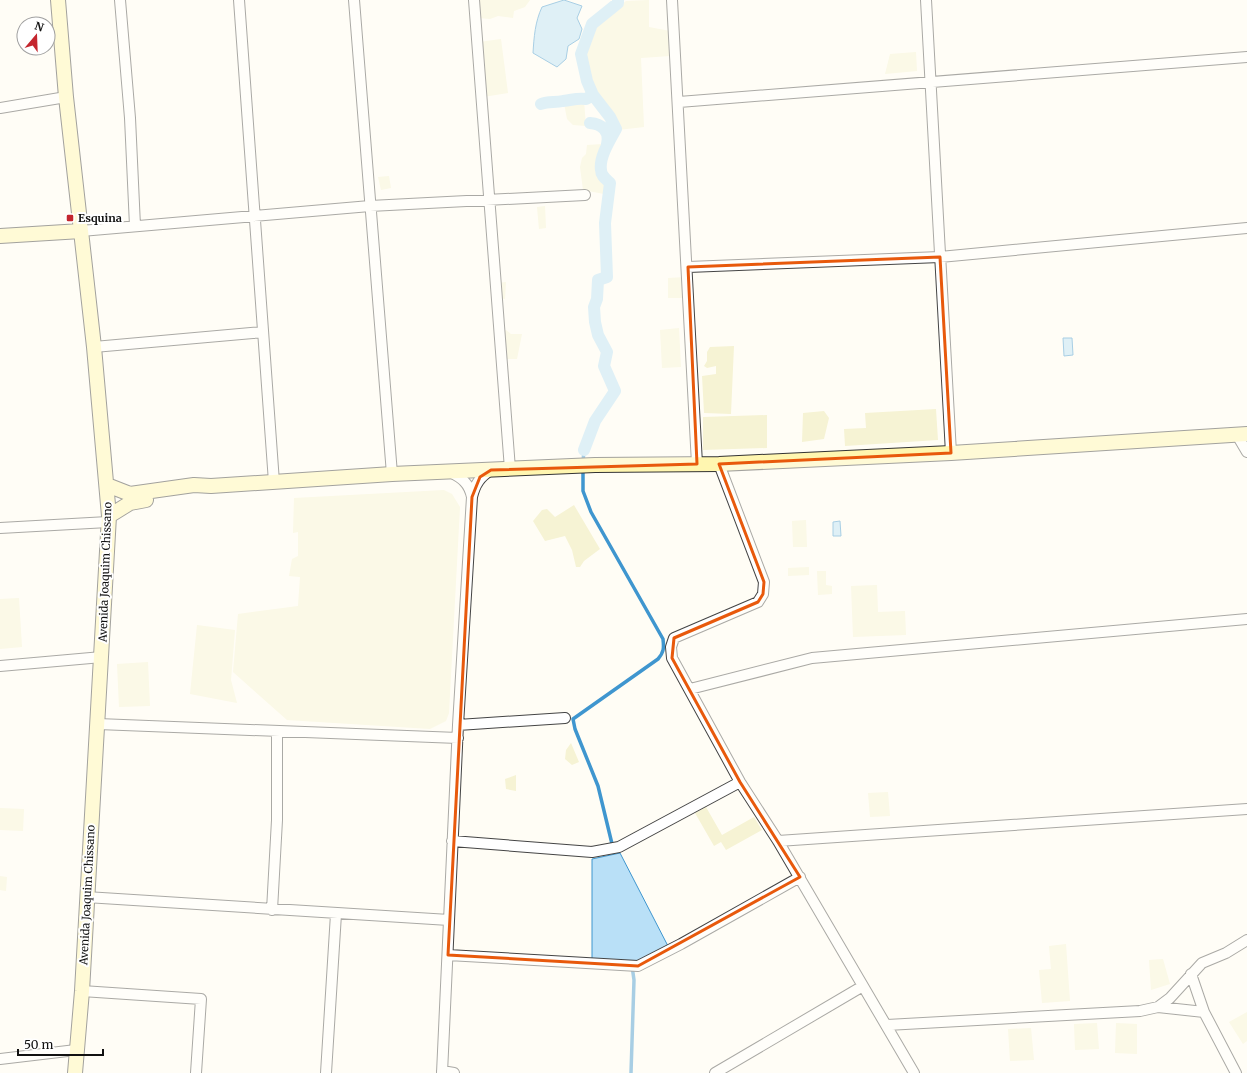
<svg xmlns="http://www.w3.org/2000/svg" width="1247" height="1073" viewBox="0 0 1247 1073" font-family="Merriweather,serif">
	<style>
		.farmland { fill: #f6f3d4 }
		.water { fill: #b9e0f7; stroke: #3f96cf }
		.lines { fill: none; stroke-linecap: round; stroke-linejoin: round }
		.stream { stroke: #3f96cf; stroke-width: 3.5 }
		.canal { stroke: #b9e0f7; stroke-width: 12 }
		.street-casing { stroke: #444; stroke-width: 12 }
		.secondary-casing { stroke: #333; stroke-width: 16 }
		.street { stroke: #fff; stroke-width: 10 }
		.secondary { stroke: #fff6b0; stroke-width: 14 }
		.marked { fill: none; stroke: #e8590c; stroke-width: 3; stroke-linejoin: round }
		.poi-dot { fill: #c4262e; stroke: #fff; stroke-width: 1.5 }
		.labels { text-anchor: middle; stroke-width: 4; stroke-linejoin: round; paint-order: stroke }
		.poi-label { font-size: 11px; font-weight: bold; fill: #111; stroke: #fff; text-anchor: start }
		.street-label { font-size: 11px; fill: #111; stroke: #fff }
	</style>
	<rect width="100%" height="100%" fill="#fffdf5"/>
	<path class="farmland" d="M 479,0 L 530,0 L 525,7 L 514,11 L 513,18 L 498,16 L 490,19 L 479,18 Z
		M 649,0 L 649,27 L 670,31 L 670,56 L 641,58 L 644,127 L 618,130 L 590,88 L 583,57 L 588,39 L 598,25 L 626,1 Z
		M 501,39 L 508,93 L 483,97 L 479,42 Z
		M 916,52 L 917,71 L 885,74 L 890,54 Z
		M 584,101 L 586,126 L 573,125 L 567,119 L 564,103 Z
		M 603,144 L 598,168 L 599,177 L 607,185 L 604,194 L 583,190 L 580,167 L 582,158 L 586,154 L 587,145 Z
		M 389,176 L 391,188 L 381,190 L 378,177 Z
		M 545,206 L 546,228 L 539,229 L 537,207 Z
		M 686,277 L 686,298 L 668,298 L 668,278 Z
		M 506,282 L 505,299 L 498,298 L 498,283 Z
		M 679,328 L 681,367 L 662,368 L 660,330 Z
		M 506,330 L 511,334 L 522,334 L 517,359 L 503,359 L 502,332 Z
		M 734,346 L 731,414 L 704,413 L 702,376 L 716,374 L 716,366 L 707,368 L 704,366 L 707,361 L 707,352 L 710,347 Z
		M 936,409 L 938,440 L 845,446 L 844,429 L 866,428 L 865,413 Z
		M 824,411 L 829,418 L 824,439 L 802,442 L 803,413 Z
		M 767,415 L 767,448 L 703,450 L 703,417 Z
		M 444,490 L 452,494 L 460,507 L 449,713 L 446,721 L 430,729 L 287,720 L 233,672 L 238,614 L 298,606 L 300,577 L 289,576 L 292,559 L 298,556 L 298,532 L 293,533 L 294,498 Z
		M 574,505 L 600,549 L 584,561 L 580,567 L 576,567 L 572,550 L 565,536 L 545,541 L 533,521 L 542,510 L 547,509 L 555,517 Z
		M 806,520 L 807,547 L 793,547 L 792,521 Z
		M 809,567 L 809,575 L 788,576 L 788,568 Z
		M 817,571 L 826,571 L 826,585 L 832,586 L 832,594 L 818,595 Z
		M 877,585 L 878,612 L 905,611 L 906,635 L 853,637 L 851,586 Z
		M 19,598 L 22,647 L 0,649 L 0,599 Z
		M 197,625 L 235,630 L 231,680 L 237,703 L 190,694 Z
		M 148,662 L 150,706 L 119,707 L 117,664 Z
		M 571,743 L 579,762 L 572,765 L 565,759 L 566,750 Z
		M 516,775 L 516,791 L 506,789 L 505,779 Z
		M 888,792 L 890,816 L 870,817 L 868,793 Z
		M 706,807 L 722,835 L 754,817 L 762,830 L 726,850 L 721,842 L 714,846 L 695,813 Z
		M 0,808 L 24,809 L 23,831 L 0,830 Z
		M 0,876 L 7,877 L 6,891 L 0,890 Z
		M 1066,944 L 1070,1001 L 1042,1003 L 1039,970 L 1051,969 L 1049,946 Z
		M 1163,959 L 1170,984 L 1151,990 L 1149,960 Z
		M 1247,1012 L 1247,1041 L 1243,1044 L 1229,1022 Z
		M 1097,1023 L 1099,1049 L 1075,1050 L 1074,1024 Z
		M 1116,1023 L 1137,1024 L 1137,1054 L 1115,1053 Z
		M 1031,1028 L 1034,1060 L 1010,1061 L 1008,1029 Z"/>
	<path class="water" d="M 564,0 L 582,6 L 577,18 L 582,29 L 579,39 L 568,46 L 566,59 L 557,67 L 533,53 C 534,37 535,22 542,7 Z
		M 1063,338 L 1072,338 L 1073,355 L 1064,356 Z
		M 840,521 L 841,536 L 833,536 L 833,522 Z
		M 620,853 L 669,948 L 638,963 L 592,962 L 592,859 Z"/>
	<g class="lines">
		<path class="stream" d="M 583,462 L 584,450
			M 583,468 L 583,491 L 591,512 L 663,639 C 664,648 664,652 658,659 L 573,719 L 575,729 L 598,786 L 613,848
			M 631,1073 L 634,980 L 632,966"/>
		<path class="canal" d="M 541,104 C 549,101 555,103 563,101 C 573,100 575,98 586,99 L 593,95
			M 590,123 C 602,124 610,131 607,144
			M 584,450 L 595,421 L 615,391 L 604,366 L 607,352 L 598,335 L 595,322 L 594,307 L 597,299 L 598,280 L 607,277 L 605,223 L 610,183 C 606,179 601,176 601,170 C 599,157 610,140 616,129 L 610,117 L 593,95 L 587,81 L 581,54 L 592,24 L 618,3 L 618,0"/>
		<g class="street-casing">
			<path id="street" d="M 120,0 L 130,118 L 135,226
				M 239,0 L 274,482
				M 354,0 L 392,474
				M 474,0 L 510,469
				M 672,0 L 697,464
				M 926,0 L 951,453
				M 679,102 L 1247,57
				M 0,108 L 66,97
				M 81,231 L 370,206 L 585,195
				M 688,267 L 940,257 L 1247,228
				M 94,347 L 263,332
				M 1237,435 L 1247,452
				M 719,464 L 764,582 L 763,594 L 758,602 L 674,638 L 671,647 L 672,658 L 740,782 L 778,841 L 914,1073
				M 450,472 C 462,478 469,483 472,497
				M 0,528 L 108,522
				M 0,666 L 102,657
				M 690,689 L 812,658 L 1247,619
				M 98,724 L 458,738
				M 458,725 L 565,718
				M 452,841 L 592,852 L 619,847 L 740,782
				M 778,841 L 1247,809
				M 86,897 L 449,920
				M 272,910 L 277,820 L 277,731
				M 448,955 L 638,966 L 681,944 L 800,877
				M 1191,974 L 1204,1012 L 1236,1073
				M 82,991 L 201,999 L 196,1073
				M 1158,1007 L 1204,1012
				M 887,1025 L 1140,1011 L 1158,1007 L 1170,998 L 1202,963 L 1226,953 L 1247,940
				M 0,1059 L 76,1050
				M 442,1071 L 454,1073
				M 326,1073 L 336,914
				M 442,1073 L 458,725 L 472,497 C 475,484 480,477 491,470
				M 715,1073 L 863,986"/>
		</g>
		<g class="secondary-casing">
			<path id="secondary" d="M 58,0 L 66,97 L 94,347 L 109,516 L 82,991 L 75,1073
				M 0,236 L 81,231
				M 107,485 L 130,494 L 194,485 L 211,486 L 392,474 L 595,465 L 719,464 L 951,453 L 1247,434
				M 109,516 L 130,503 L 146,500"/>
		</g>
		<use href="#street" class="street"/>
		<use href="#secondary" class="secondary"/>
	</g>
	<path d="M0 0H1247V1073H0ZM 940,257 L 951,453 L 719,464 L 764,582 L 763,594 L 758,602 L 674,638 L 672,658 L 740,782 L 800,877 L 638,966 L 448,955 L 472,497 L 480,477 L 491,470 L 697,464 L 688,267 Z" fill="#fffdf5" fill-opacity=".55" fill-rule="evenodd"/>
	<path class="marked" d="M 940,257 L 951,453 L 719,464 L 764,582 L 763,594 L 758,602 L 674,638 L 672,658 L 740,782 L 800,877 L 638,966 L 448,955 L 472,497 L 480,477 L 491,470 L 697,464 L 688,267 Z"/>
	<rect class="poi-dot" x="66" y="214" width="8" height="8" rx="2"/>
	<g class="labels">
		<g class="poi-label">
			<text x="78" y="222">Esquina</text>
		</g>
		<g class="street-label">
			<text transform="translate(105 572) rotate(-88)" y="4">Avenida Joaquim Chissano</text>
			<text transform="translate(87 895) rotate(-87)" y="4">Avenida Joaquim Chissano</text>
		</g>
	</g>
	<g transform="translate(36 36) rotate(19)"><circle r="19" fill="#ffffff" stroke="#a0a0a0"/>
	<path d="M0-3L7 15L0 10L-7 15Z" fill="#c4262e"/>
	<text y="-6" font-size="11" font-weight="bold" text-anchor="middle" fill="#111111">N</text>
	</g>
	<path d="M18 1049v6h85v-6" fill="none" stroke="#111111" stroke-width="2"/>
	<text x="24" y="1049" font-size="12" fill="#111111" stroke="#ffffff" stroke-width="3" paint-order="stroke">50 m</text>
</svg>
